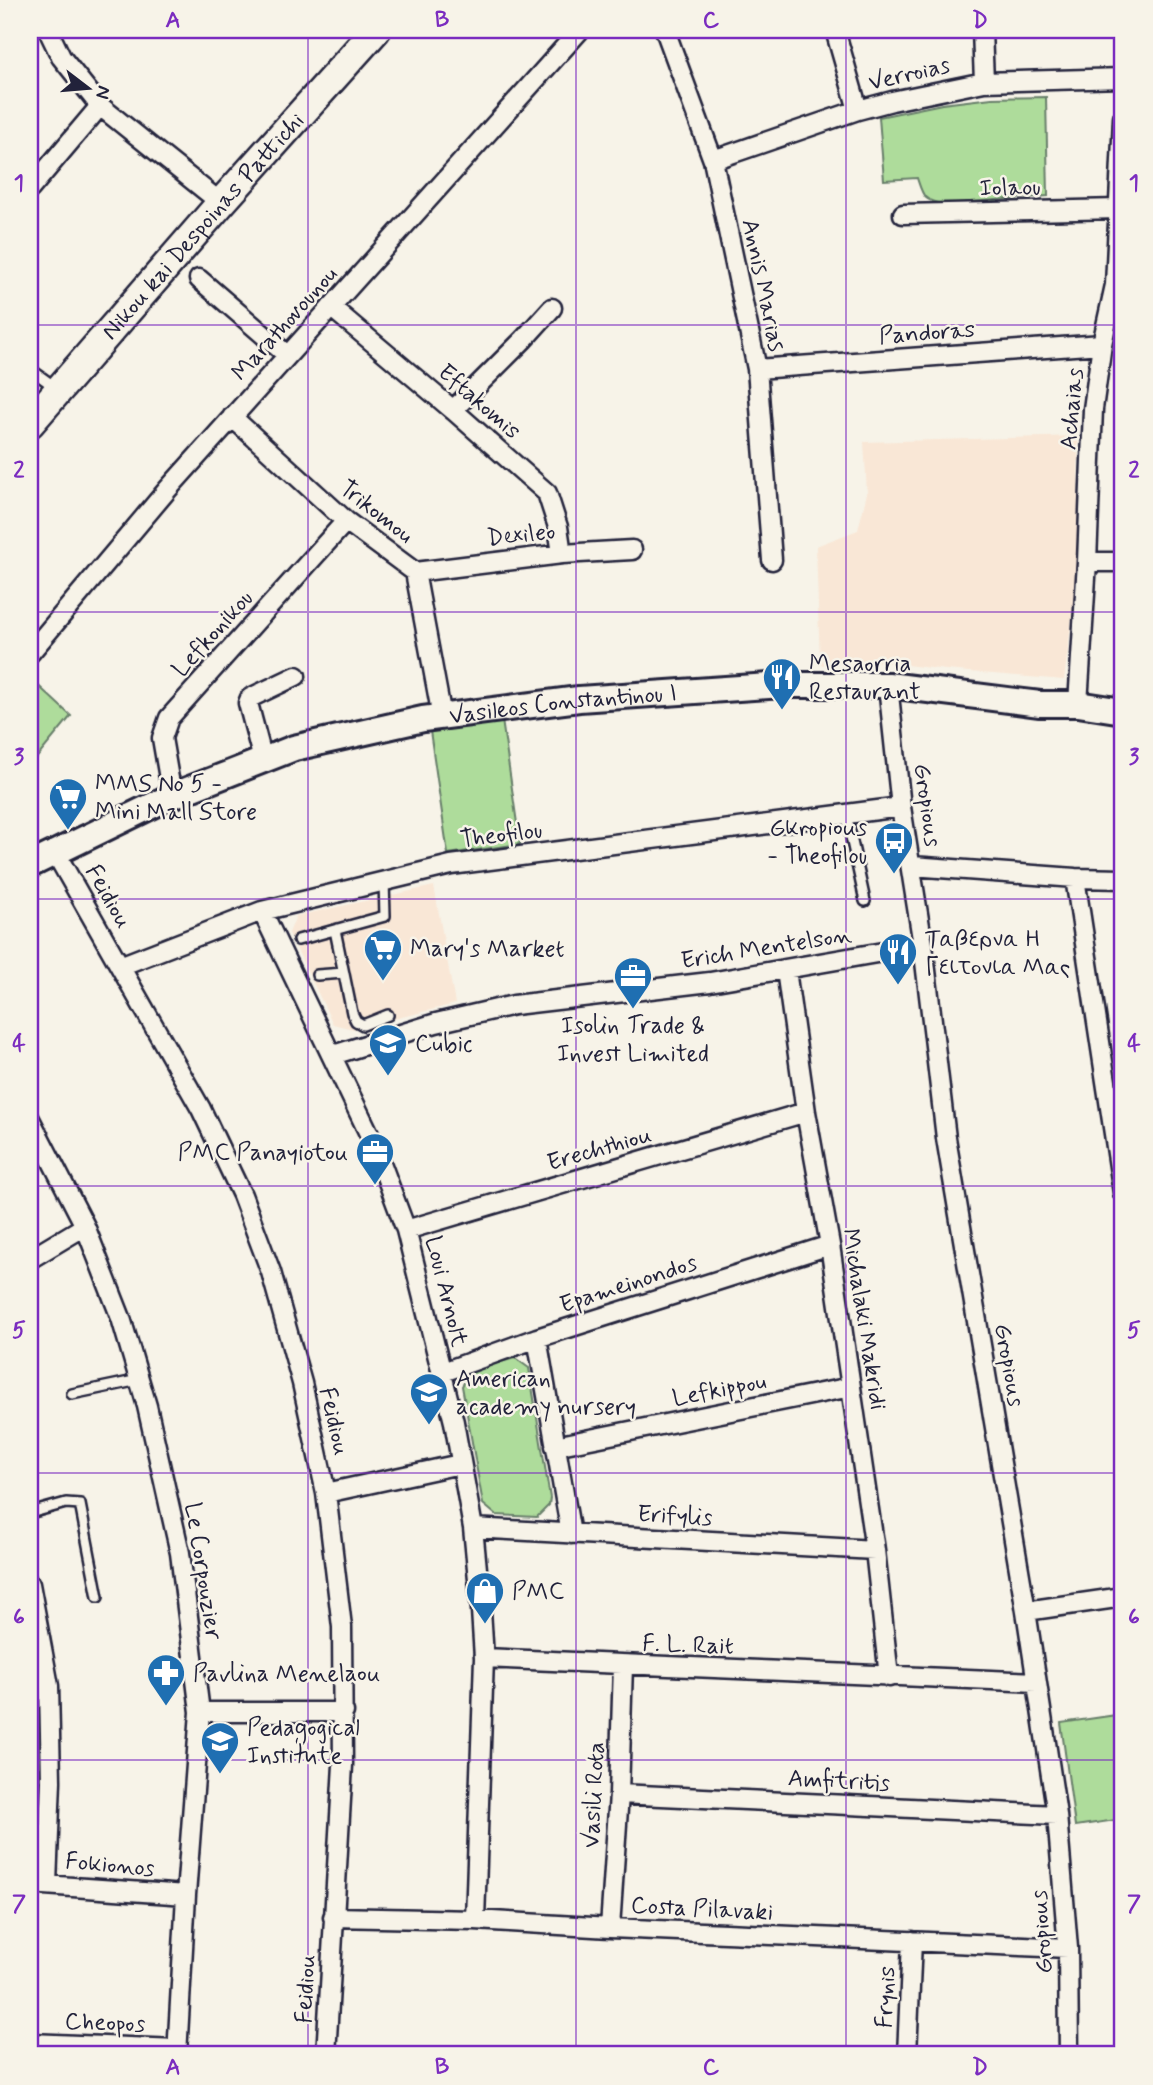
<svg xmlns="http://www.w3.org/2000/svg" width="1153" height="2085" viewBox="0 0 1153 2085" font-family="Mynerve,sans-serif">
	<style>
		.built { fill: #f9e7d6 }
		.green { fill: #aedc9b; stroke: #687f6b; stroke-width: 2 }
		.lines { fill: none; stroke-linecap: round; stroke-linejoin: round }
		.service-casing { stroke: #22223b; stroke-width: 14 }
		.minor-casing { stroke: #22223b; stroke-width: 23 }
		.secondary-casing { stroke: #22223b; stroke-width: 30 }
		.primary-casing { stroke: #22223b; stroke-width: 33 }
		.service { stroke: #f7f3e8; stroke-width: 9 }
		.minor { stroke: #f7f3e8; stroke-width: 18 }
		.secondary { stroke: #f7f3e8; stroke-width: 24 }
		.primary { stroke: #f7f3e8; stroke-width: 28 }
		.grid { fill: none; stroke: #7b2cbf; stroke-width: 2; stroke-opacity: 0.55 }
		.labels { text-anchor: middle; stroke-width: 5; stroke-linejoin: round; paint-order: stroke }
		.street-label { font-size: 24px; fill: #22223b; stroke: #f7f3e8 }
		.poi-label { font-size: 24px; fill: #22223b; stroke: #f7f3e8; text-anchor: start }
		.neatline { fill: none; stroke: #7b2cbf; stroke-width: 2.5 }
		.grid-label { font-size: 23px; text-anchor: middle; font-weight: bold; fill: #7b2cbf }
	</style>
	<rect width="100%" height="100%" fill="#f7f3e8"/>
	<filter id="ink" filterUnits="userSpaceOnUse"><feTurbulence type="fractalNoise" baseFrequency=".0143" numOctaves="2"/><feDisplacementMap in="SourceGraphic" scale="14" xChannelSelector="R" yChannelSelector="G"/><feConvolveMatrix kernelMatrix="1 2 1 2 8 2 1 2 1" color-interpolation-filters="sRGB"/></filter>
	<g filter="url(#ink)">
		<path class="built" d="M 1078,436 L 1079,562 L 1064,680 L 946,670 L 875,661 L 820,665 L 816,546 L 858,530 L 867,493 L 864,442 Z
			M 434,886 L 455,1004 L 353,1029 L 333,1024 L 289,933 L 296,916 Z"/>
		<path class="green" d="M 1046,97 L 1048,196 L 944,204 C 923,201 923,196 917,178 L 884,180 L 879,117 L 942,104 L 992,98 Z
			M 30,678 L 71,716 L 30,766 Z
			M 502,720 L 520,844 L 448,854 L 430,731 Z
			M 515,1358 L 529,1368 L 550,1498 L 549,1505 L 537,1517 L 496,1515 L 483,1504 L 462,1386 L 472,1370 Z
			M 1123,1714 L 1123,1819 L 1075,1826 L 1061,1723 Z"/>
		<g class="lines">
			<g class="service-casing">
				<path id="service" d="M 30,369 L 48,382
					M 846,814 L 865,901
					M 335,930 L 352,1013 L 356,1021 L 363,1025 L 388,1015
					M 298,940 L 385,916 L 384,881
					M 317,975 L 344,973
					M 72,1394 L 139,1380
					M 30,1513 L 66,1503 L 80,1504 L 98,1597"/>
			</g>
			<g class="minor-casing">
				<path id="minor" d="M 48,30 L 61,57 L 100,106 L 221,203
					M 665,30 L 713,160 L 757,369 L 772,560
					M 835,30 L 858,110
					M 982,30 L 984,82
					M 713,160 L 858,110 L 892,101 L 984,82 L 1123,78
					M 30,189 L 100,106
					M 903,214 L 1119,209
					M 199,279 L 287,355
					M 331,307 L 453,410 L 547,493 L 558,527 L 562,554
					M 757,369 L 1102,344
					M 453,410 L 524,339 L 552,308
					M 232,417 L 346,521 L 415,572 L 442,717
					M 1087,562 L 1123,562
					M 415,572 L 562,554 L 632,550
					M 30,653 L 168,489 L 580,30
					M 888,685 L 901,807 L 923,945 L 946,1138 L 1026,1611 L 1057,1815 L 1068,1948 L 1069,2055
					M 1078,704 L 1087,562 L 1093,409 L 1102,344 L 1115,285 L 1123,118
					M 263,760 L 248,703 L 250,698 L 296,676
					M 172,796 L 162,738 L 169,718 L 346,521
					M 55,852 L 201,1109 L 242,1195 L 271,1272 L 302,1383 L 326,1493 L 342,1627 L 343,1765 L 326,2055
					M 912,866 L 1075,878 L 1123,879
					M 1075,878 L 1123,1193
					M 262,911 L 374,1144 L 406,1230 L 454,1422 L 473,1528 L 481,1610 L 484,1658 L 475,1920
					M 120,966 L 262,911 L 451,865 L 901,807
					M 786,970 L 806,1112 L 830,1245 L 875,1550 L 889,1677
					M 333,1055 L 436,1023 L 514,1005 L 710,982 L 923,945
					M 30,1119 L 85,1226 L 121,1318 L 147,1406 L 180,1553 L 200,1712 L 186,1895 L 177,2055
					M 406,1230 L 806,1112
					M 30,1259 L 85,1226
					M 537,1338 L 571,1534
					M 443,1372 L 537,1338 L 830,1245
					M 555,1446 L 851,1387
					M 326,1493 L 460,1464
					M 473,1528 L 875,1550
					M 30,1584 L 49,1686 L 51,1781 L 47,1884
					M 1026,1611 L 1123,1597
					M 484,1658 L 1036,1682
					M 200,1712 L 344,1712
					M 619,1794 L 1057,1815
					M 30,1884 L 186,1895
					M 333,1917 L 475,1920 L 610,1928 L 1068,1948
					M 610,1928 L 619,1794 L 623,1665
					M 30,2043 L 178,2049
					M 907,2055 L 912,1941"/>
			</g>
			<g class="secondary-casing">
				<g id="secondary">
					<path id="s1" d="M 30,865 L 172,796 L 294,748 L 423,719 L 579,699 L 784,685 L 888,685 L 1040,704 L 1078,704 L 1123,711"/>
				</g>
			</g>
			<g class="primary-casing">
				<g id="primary">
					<path id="s2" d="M 30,423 L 221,203 L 376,30"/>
				</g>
			</g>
			<use href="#service" class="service"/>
			<use href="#minor" class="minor"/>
			<use href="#secondary" class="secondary"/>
			<use href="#primary" class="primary"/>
		</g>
	</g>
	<path class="grid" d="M 308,30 L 308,2055M 576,30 L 576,2055M 846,30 L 846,2055M 30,325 L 1123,325M 30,612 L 1123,612M 30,899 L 1123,899M 30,1186 L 1123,1186M 30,1473 L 1123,1473M 30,1760 L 1123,1760"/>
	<defs>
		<g id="restaurant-pin" transform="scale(2.0125)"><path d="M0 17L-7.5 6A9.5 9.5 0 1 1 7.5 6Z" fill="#1f6fb2" stroke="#f7f3e8"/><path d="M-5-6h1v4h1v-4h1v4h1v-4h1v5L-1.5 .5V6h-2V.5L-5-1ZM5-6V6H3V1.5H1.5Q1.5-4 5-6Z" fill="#fff"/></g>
		<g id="supermarket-pin" transform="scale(2.0125)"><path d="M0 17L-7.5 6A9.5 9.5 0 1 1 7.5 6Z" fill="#1f6fb2" stroke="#f7f3e8"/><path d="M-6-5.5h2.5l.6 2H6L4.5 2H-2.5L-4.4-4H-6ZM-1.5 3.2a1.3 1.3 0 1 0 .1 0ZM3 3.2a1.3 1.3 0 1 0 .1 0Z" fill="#fff"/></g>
		<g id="bus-pin" transform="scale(2.0125)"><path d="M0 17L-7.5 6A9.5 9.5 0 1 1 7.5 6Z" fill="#1f6fb2" stroke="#f7f3e8"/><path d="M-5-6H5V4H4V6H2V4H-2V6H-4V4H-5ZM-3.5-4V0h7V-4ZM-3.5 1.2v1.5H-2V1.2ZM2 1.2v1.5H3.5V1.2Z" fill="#fff"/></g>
		<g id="office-pin" transform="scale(2.0125)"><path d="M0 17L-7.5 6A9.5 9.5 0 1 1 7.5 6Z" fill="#1f6fb2" stroke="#f7f3e8"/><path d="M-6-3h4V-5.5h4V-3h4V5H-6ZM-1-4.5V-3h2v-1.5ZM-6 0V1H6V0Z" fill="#fff"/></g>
		<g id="school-pin" transform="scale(2.0125)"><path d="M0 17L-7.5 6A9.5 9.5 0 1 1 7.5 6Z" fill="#1f6fb2" stroke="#f7f3e8"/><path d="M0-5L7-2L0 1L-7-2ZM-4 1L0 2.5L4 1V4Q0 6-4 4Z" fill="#fff"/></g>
		<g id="shop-pin" transform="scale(2.0125)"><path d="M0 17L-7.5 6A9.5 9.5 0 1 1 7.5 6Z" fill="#1f6fb2" stroke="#f7f3e8"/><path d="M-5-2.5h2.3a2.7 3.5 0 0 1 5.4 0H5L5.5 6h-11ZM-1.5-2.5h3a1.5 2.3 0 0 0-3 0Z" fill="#fff"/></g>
		<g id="pharmacy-pin" transform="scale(2.0125)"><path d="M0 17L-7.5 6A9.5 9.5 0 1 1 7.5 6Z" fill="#1f6fb2" stroke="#f7f3e8"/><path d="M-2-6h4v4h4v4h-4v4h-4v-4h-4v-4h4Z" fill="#fff"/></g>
		<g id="university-pin" transform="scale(2.0125)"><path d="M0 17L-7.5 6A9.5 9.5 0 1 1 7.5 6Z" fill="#1f6fb2" stroke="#f7f3e8"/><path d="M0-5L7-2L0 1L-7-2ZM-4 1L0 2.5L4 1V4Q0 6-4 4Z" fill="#fff"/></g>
	</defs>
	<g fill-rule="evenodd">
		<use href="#restaurant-pin" x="782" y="677"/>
		<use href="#supermarket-pin" x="68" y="797"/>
		<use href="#bus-pin" x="894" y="841"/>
		<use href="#supermarket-pin" x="383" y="948"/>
		<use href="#restaurant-pin" x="898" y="952"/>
		<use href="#office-pin" x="633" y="976"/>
		<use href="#school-pin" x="388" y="1043"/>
		<use href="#office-pin" x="375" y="1152"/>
		<use href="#school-pin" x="429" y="1392"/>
		<use href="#shop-pin" x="485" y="1591"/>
		<use href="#pharmacy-pin" x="166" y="1673"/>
		<use href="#university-pin" x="220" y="1741"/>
	</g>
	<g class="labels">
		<g class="street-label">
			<text transform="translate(909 73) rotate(-13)" y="8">Verroias</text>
			<text transform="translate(1010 187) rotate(-1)" y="8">Iolaou</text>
			<text dy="8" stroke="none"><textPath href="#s2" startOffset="262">Nikou kai Despoinas Pattichi</textPath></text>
			<text transform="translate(764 285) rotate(78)" y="8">Annis Marias</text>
			<text transform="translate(284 323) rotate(-48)" y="8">Marathovounou</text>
			<text transform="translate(927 332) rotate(-4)" y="8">Pandoras</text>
			<text transform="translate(480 401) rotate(41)" y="8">Eftakomis</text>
			<text transform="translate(1071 409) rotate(-85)" y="8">Achaias</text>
			<text transform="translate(377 511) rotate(38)" y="8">Trikomou</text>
			<text transform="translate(521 534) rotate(-6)" y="8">Dexileo</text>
			<text transform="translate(212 633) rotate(-48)" y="8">Lefkonikou</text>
			<text dy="8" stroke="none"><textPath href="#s1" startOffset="562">Vasileos Constantinou I</textPath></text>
			<text transform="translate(928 805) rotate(82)" y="8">Gropious</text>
			<text transform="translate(501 834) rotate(-7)" y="8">Theofilou</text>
			<text transform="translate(109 896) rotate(60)" y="8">Feidiou</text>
			<text transform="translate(766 947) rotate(-9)" y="8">Erich Mentelson</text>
			<text transform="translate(599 1148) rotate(-16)" y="8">Erechthiou</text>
			<text transform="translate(628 1283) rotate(-18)" y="8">Epameinondos</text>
			<text transform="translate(447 1291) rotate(76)" y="8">Loui Arnolt</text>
			<text transform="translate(865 1319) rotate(81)" y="8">Michalaki Makridi</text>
			<text transform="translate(1010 1365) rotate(80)" y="8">Gropious</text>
			<text transform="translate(719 1389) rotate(-11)" y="8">Lefkippou</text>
			<text transform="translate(335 1421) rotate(77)" y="8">Feidiou</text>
			<text transform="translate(675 1515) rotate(3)" y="8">Erifylis</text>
			<text transform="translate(204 1571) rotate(81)" y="8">Le Corpouzier</text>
			<text transform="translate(688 1644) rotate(2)" y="8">F. L. Rait</text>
			<text transform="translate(839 1780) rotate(3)" y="8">Amfitritis</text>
			<text transform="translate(593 1795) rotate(-87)" y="8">Vasili Rota</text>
			<text transform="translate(110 1864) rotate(5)" y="8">Fokionos</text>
			<text transform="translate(702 1908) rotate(3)" y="8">Costa Pilavaki</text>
			<text transform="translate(1041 1932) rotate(-94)" y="8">Gropious</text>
			<text transform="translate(305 1989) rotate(-87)" y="8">Feidiou</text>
			<text transform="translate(885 1997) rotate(-87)" y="8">Frynis</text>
			<text transform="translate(105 2022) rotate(2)" y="8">Cheopos</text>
		</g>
		<g class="poi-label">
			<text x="809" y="671">Mesaorria<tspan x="809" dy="28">Restaurant</tspan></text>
			<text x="95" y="791">MMS No 5 -<tspan x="95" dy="28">Mini Mall Store</tspan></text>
			<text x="867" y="835" text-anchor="end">Gkropious<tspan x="867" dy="28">- Theofilou</tspan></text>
			<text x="925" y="946">Ταβερνα Η<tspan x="925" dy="28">Γειτονια Μας</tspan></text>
			<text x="410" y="956">Mary's Market</text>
			<text x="633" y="1033" text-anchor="middle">Isolin Trade &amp;<tspan x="633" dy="28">Invest Limited</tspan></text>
			<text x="415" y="1051">Cubic</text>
			<text x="348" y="1160" text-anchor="end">PMC Panayiotou</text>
			<text x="456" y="1386">American<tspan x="456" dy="28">academy nursery</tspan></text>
			<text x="512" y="1599">PMC</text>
			<text x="193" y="1681">Pavlina Menelaou</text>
			<text x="247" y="1735">Pedagogical<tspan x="247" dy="28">Institute</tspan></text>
		</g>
	</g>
	<rect width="1153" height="2085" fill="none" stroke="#f7f3e8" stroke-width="77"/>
	<g transform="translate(88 88) rotate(106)" stroke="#f7f3e8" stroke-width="5" paint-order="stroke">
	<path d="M0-5L12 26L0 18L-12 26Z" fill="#22223b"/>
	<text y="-10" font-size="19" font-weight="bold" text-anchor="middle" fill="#22223b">N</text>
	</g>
	<rect x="38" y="38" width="1076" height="2008" class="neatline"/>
	<g class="grid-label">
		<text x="173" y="27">A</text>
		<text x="442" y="27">B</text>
		<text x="711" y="27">C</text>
		<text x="980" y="27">D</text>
		<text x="19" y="190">1</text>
		<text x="1134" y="190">1</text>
		<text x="19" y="477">2</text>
		<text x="1134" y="477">2</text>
		<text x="19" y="764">3</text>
		<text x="1134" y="764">3</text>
		<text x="19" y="1050">4</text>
		<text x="1134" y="1050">4</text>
		<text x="19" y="1337">5</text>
		<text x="1134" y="1337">5</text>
		<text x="19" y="1624">6</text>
		<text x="1134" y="1624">6</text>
		<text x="19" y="1911">7</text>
		<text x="1134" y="1911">7</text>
		<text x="173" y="2074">A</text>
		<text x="442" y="2074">B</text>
		<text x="711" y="2074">C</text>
		<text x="980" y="2074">D</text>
	</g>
</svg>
